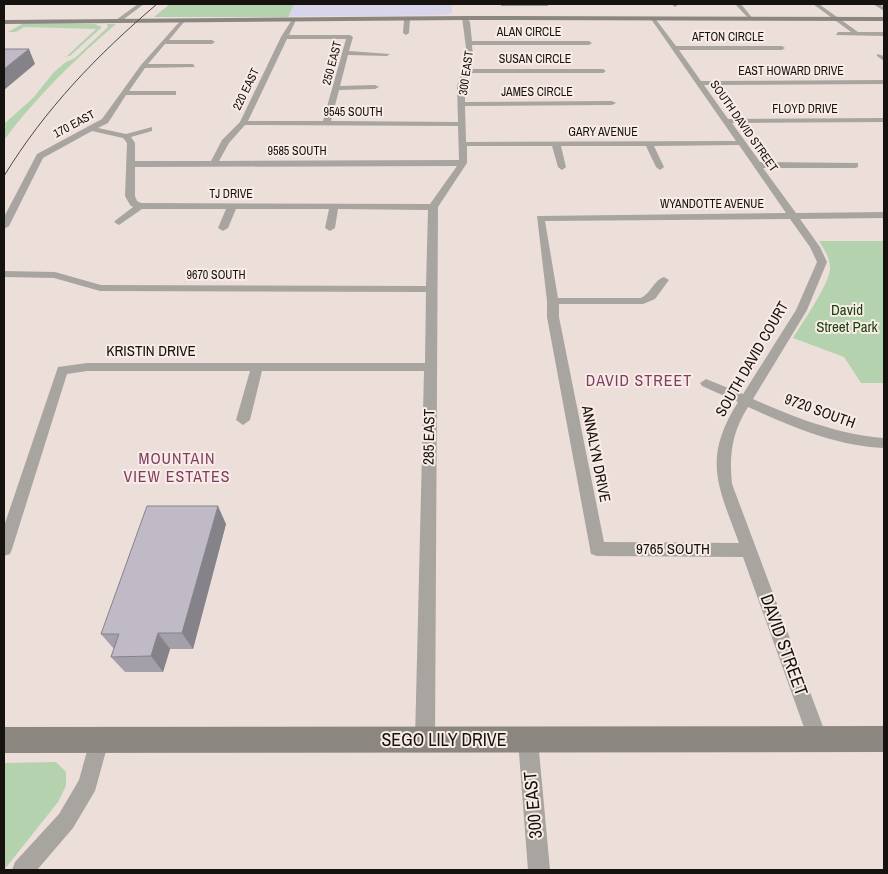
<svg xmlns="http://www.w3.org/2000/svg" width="888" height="874" viewBox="0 0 888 874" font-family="'Archivo Narrow',sans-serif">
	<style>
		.education { fill: #d8d5eb }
		.green { fill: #b4d2ae }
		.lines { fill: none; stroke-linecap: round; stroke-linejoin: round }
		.street { fill: #a8a4a0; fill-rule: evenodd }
		.secondary { fill: #8b8780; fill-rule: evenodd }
		.tram { stroke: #4d4644; stroke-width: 1 }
		.wall { fill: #a4a0a9 }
		.shaded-wall { fill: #86828a }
		.building { fill: #bfbac5; stroke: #86828a }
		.labels { text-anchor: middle; stroke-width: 4; stroke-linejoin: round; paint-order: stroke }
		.far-street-label { font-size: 12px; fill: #161210; stroke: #f9ece7 }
		.park-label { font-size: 15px; fill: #18420e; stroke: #f9ece7 }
		.street-label { font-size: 15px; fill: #161210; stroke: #f9ece7 }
		.neighbourhood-label { font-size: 16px; letter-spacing: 1px; fill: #7d3e63; stroke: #f9ece7 }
		.near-street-label { font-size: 18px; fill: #161210; stroke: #f9ece7 }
	</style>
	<rect width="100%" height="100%" fill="#ecdfda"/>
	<path class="education" d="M 170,4 L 452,4 L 452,13 L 445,15 L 384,16 L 154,17 Z"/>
	<path class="green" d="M 170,4 L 294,4 L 288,17 L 154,17 Z
		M 24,23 L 95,24 L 102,27 L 70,56 L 60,57 L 67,56 L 96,29 L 24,27 L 16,32 L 8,32 Z
		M 107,24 L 116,24 C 74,60 37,96 4,140 L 4,129 L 6,127 L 4,124 L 33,98 L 54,72 L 66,62 L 75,58 L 108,27 Z
		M 819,241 L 884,241 L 884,383 L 861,383 L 844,357 L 793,338 C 802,323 832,281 830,266 C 829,256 824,249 819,241 Z
		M 56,762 L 66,772 L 66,786 L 58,802 L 4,870 L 4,763 Z"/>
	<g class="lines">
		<path class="street" d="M 138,4 L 144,4 L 120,22 L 116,22 L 116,20 Z
			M 671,4 L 677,4 L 678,5 L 675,7 Z
			M 735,4 L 741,4 L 754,20 L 750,20 Z
			M 813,4 L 819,4 L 858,32 L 884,32 L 884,36 L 836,35 L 838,32 L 851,32 Z
			M 873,4 L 879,4 L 884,7 L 884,11 Z
			M 407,17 L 410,19 L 409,33 L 406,35 L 403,33 L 404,19 Z
			M 462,17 L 466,17 L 470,22 L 472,41 L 589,41 L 592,43 L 589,45 L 472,45 L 473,56 L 469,69 L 603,69 L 606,71 L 603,73 L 468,73 L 465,86 L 465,102 L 612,101 L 616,103 L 612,105 L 465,106 L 466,142 L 736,141 L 651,19 L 654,17 L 676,46 L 782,46 L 785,48 L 782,50 L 679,50 L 701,81 L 884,80 L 884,84 L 704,85 L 728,119 L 884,118 L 884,122 L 732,123 L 760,162 L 858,163 L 858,167 L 855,168 L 763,168 L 796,213 L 884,212 L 884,218 L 800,219 L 820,247 L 827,262 L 807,310 L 753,399 C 796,418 837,434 884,438 L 884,448 C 836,446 792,427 748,407 C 732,432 729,455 732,484 L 828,740 L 825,747 L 818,750 L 811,747 L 743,557 L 597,556 L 591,554 L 547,317 L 547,301 L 537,216 L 786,213 L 739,145 L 654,146 L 664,167 L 660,170 L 656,167 L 646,146 L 561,146 L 566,167 L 562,170 L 558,167 L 552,146 L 467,146 L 467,163 L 438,207 L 435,740 L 432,747 L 425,750 L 418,747 L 415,740 L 424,371 L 262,371 L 250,420 L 243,425 L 236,420 L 250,371 L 87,371 L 67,374 L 12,549 L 10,554 L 4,556 L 4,526 L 58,367 L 87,363 L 425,363 L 426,292 L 100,291 L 54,278 L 4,277 L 4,271 L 55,272 L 101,285 L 426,286 L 428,210 L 338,209 L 335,228 L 330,231 L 325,228 L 329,209 L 236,209 L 228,228 L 223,231 L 218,228 L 226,209 L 142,209 L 119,225 L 114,222 L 116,220 L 133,207 L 130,205 L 125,196 L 127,143 L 123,138 L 92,131 L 43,158 L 9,226 L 4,229 L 4,217 L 37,154 L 102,119 L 141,65 L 181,20 L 184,22 L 169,40 L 212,40 L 215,42 L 212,44 L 165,44 L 148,64 L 193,64 L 195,67 L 145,68 L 129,91 L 176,91 L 176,95 L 126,95 L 108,123 L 98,128 L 126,134 L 152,127 L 152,131 L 131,137 L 135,143 L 135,161 L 211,161 L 222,140 L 240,122 L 281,37 L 293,18 L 296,20 L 289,35 L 350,35 L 353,37 L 349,51 L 390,54 L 387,56 L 348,55 L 340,86 L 375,85 L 379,87 L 375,89 L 339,90 L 331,121 L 458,122 L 457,86 L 467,56 ZM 287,39 L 346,39 L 323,121 L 248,121 ZM 245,125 L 458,126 L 459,160 L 219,161 L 229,143 ZM 457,166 L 430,204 L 141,203 L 137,201 L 135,196 L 135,167 ZM 790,219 L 810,247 L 817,262 L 796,310 L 743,394 L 706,379 L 700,383 L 702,386 L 738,402 C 702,459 718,486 739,543 L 604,542 L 559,317 L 559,304 L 643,304 L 655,299 L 669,280 L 664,277 C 654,280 651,293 641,298 L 558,298 L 545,221 Z
			M 877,54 L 884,56 L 884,61 L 877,56 Z
			M 99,730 L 106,733 L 109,740 L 95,791 L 73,828 L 37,870 L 12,870 L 15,862 L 59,814 L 79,780 L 92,733 Z
			M 528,730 L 535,733 L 538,740 L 550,870 L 528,870 L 518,740 L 521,733 Z"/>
		<path class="secondary" d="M 464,16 L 884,17 L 884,21 L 464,20 L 4,24 L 4,20 Z
			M 884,726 L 884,752 L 4,753 L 4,727 Z"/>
		<path class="tram" d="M 4,176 C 45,109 97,55 157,4"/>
	</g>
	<path class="wall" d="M 501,4 L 548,4 L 548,6 L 501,6 Z
		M 226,524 L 193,649 L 170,649 L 163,672 L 125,672 L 111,657 L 114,649 L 101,634 Z"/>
	<path class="shaded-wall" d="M 29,49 L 35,64 L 4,90 L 4,69 Z
		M 218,506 L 226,524 L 193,649 L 182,633 Z
		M 158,633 L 170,649 L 163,672 L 151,656 Z"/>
	<path class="building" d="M 4,49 L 29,49 L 4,69 Z
		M 147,506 L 218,506 L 182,633 L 158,633 L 151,656 L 111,657 L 119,634 L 101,634 Z"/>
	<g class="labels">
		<g class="far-street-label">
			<text x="529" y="36">ALAN CIRCLE</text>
			<text x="728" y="41">AFTON CIRCLE</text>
			<text x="535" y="63">SUSAN CIRCLE</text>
			<text transform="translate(332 63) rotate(-75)" y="4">250 EAST</text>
			<text x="791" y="75">EAST HOWARD DRIVE</text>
			<text transform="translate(466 73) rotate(-82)" y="4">300 EAST</text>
			<text transform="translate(246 89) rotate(-64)" y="4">220 EAST</text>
			<text x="537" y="96">JAMES CIRCLE</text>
			<text x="805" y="113">FLOYD DRIVE</text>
			<text x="353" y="116">9545 SOUTH</text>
			<text transform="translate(74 124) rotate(-28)" y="4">170 EAST</text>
			<text transform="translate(744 126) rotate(55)" y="4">SOUTH DAVID STREET</text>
			<text x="603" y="136">GARY AVENUE</text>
			<text x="297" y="155">9585 SOUTH</text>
			<text x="231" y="198">TJ DRIVE</text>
			<text x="712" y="208">WYANDOTTE AVENUE</text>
			<text x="216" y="279">9670 SOUTH</text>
		</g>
		<g class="park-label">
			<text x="847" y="315">David<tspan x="847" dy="17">Street Park</tspan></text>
		</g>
		<g class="street-label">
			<text x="151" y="356">KRISTIN DRIVE</text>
			<text transform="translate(752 359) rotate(-60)" y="5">SOUTH DAVID COURT</text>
			<text transform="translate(820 411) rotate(20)" y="5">9720 SOUTH</text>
			<text transform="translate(429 437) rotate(-89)" y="5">285 EAST</text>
			<text transform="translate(596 454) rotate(79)" y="5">ANNALYN DRIVE</text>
			<text x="673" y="554">9765 SOUTH</text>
		</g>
		<g class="neighbourhood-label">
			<text x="639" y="386">DAVID STREET</text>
			<text x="177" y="464">MOUNTAIN<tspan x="177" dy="18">VIEW ESTATES</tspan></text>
		</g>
		<g class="near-street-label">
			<text transform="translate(784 645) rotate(70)" y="6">DAVID STREET</text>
			<text x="444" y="746">SEGO LILY DRIVE</text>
			<text transform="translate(533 805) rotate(-95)" y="6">300 EAST</text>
		</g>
	</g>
	<rect width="888" height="874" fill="none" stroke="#161210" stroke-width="10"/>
</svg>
